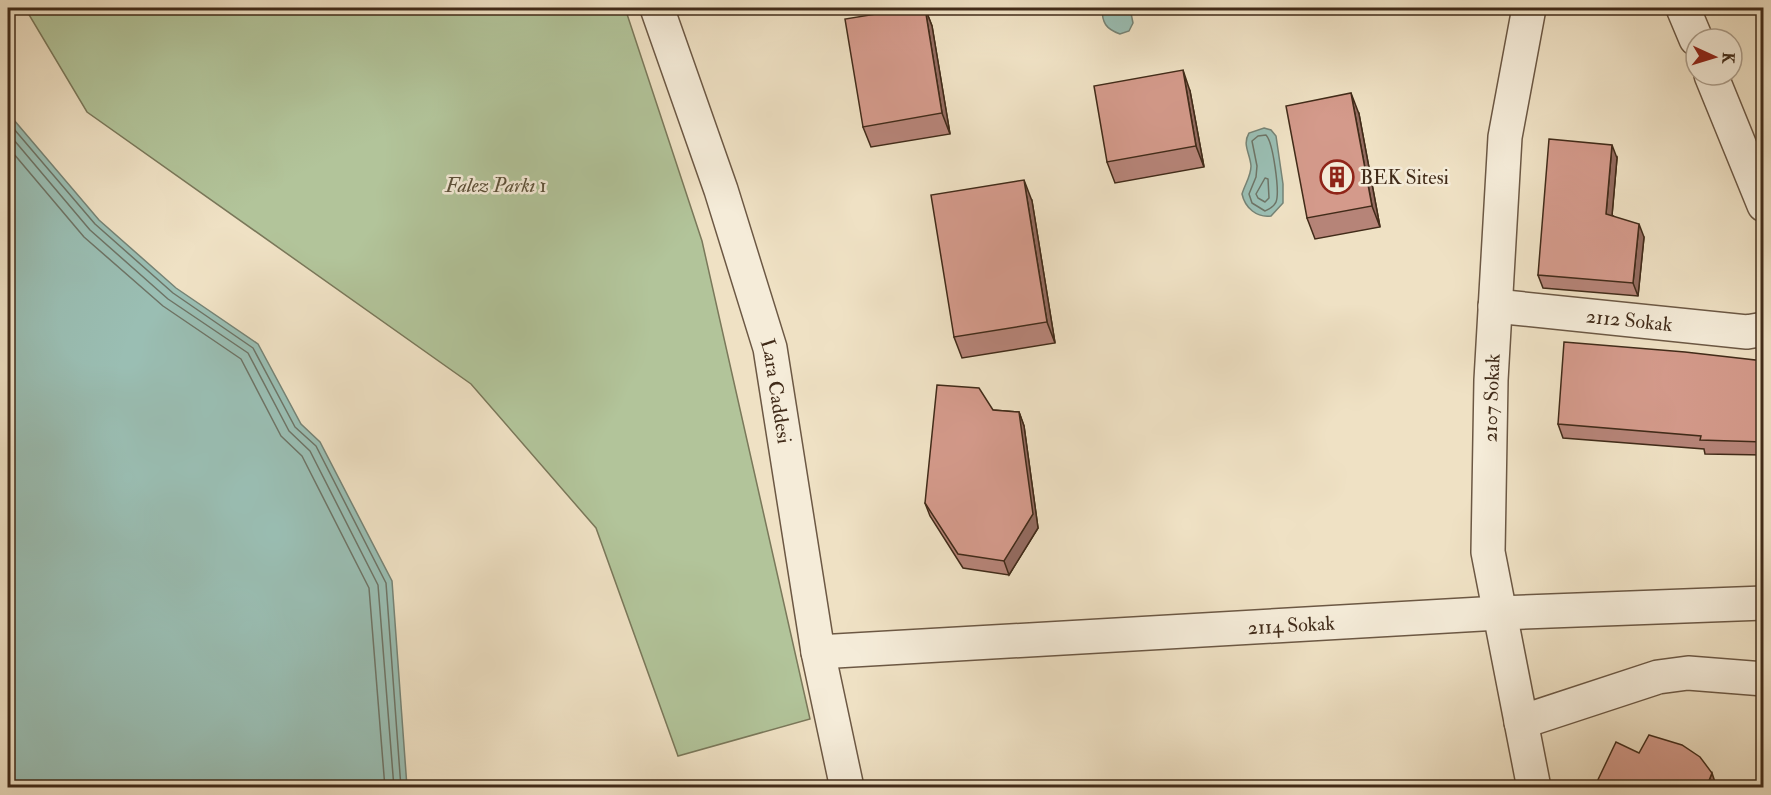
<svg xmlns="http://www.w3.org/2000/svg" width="1771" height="795" viewBox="0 0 1771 795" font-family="'IM FELL Double Pica',serif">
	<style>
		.green { fill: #b2c49a; stroke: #7a785a; stroke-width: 1.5 }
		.water { fill: #9abeb3; stroke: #768375; stroke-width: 1.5 }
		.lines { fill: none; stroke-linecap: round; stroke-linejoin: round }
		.shore { stroke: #6e7466; stroke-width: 1.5 }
		.minor-casing { stroke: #6c5844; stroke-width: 36 }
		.minor { stroke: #f5ecd9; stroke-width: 33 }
		.wall { fill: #b68478; stroke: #412b19; stroke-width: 1.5 }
		.shaded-wall { fill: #946c61; stroke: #412b19; stroke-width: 1.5 }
		.building { fill: #d49a8b; stroke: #412b19; stroke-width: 1.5 }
		.labels { text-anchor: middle; stroke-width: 5; stroke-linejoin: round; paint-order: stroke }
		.poi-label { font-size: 20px; fill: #412b19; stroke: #f5ecd9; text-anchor: start }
		.park-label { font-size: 20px; font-style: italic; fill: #5d5139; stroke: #f5ecd9 }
		.street-label { font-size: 20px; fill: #412b19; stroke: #f5ecd9 }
	</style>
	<rect width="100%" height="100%" fill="#efe1c4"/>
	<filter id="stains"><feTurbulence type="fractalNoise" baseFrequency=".00333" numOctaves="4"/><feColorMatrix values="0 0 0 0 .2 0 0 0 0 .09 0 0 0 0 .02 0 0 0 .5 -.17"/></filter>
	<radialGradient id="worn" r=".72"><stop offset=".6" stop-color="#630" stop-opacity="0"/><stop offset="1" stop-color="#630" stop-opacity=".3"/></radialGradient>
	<path class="green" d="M 25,8 L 625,8 L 702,241 L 810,719 L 678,756 L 596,528 L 471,384 L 87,112 Z"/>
	<path class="water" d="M 1102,8 L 1130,8 L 1133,23 L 1129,31 L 1120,34 C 1106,29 1102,23 1102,8 Z
		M 8,113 L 99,220 L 176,288 L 258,344 L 301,424 L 320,442 L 392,581 L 407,787 L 8,787 Z
		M 1264,128 L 1271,130 L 1276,136 L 1283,184 L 1283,203 L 1271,216 C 1257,218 1245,208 1242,194 C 1245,184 1251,176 1251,166 C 1250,153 1242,145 1249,133 Z"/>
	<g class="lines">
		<path class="shore" d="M 8,122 L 95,224 L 173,293 L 253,348 L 295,427 L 316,446 L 386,583 L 401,788
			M 8,133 L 90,230 L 168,299 L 248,353 L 289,431 L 310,451 L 378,585 L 394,788
			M 1266,135 C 1273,142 1280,192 1276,202 C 1274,207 1269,209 1265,211 L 1252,203 L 1249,194 L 1256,177 L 1257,166 L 1252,141 L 1258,136 Z
			M 8,147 L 84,237 L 163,306 L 241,359 L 281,436 L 302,456 L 369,588 L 385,788
			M 1265,178 L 1268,179 L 1269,198 L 1265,202 L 1258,198 L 1256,194 Z"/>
		<g class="minor-casing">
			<g id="minor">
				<path id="s1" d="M 657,8 L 721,190 L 770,348 L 818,652 L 847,788"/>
				<path d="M 1529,8 L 1505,137 L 1491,380 L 1488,552 L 1534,788"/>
				<path d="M 1683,8 L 1696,39"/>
				<path d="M 1711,75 L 1764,205"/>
				<path id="s2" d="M 1495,306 L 1747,332 L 1764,329"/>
				<path id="s3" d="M 818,652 L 1499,613 L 1764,603"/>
				<path d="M 1521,722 L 1658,677 L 1688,673 L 1764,679"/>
			</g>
		</g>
		<use href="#minor" class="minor"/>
	</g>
	<path class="wall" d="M 925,8 L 932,26 L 950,134 L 871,147 L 863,127 Z
		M 1764,57 L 1764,89 L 1760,80 Z
		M 1190,91 L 1204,167 L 1115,183 L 1107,162 Z
		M 1359,114 L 1380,227 L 1315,239 L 1307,218 Z
		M 1617,158 L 1612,215 L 1644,237 L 1638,296 L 1543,288 L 1538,275 Z
		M 1032,201 L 1055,343 L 962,358 L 954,337 Z
		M 1764,361 L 1764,455 L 1705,454 L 1704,449 L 1563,438 L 1558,424 Z
		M 993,410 L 1019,412 L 1024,426 L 1038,528 L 1009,575 L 963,568 L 930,516 L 925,503 Z"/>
	<path class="shaded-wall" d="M 925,8 L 932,26 L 950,134 L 942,113 Z
		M 1183,70 L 1190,91 L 1204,167 L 1196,146 Z
		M 1351,93 L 1359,114 L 1380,227 L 1372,206 Z
		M 1612,145 L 1617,158 L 1611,227 L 1606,214 Z
		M 1024,180 L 1032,201 L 1055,343 L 1047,322 Z
		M 1639,224 L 1644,237 L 1638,296 L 1633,283 Z
		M 1019,412 L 1024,426 L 1038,528 L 1009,575 L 1004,561 Z
		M 1712,773 L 1717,788 L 1706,788 Z"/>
	<path class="building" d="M 913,8 L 925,8 L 942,113 L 863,127 L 845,19 Z
		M 1764,57 L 1764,80 L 1760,80 Z
		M 1183,70 L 1196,146 L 1107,162 L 1094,86 Z
		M 1351,93 L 1372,206 L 1307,218 L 1286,106 Z
		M 1549,139 L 1612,145 L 1606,214 L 1639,224 L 1633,283 L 1538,275 Z
		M 1024,180 L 1047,322 L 954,337 L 931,195 Z
		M 1564,342 L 1685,352 L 1764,361 L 1764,442 L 1700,440 L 1701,436 L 1558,424 Z
		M 937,385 L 979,388 L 993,410 L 1019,412 L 1033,514 L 1004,561 L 958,554 L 925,503 Z
		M 1649,735 L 1682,745 L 1700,757 L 1712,773 L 1706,788 L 1594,788 L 1616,742 L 1639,753 Z"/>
	<defs>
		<g id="building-ring" transform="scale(1.725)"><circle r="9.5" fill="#f5ecd9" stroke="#8f2418" stroke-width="1.5"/><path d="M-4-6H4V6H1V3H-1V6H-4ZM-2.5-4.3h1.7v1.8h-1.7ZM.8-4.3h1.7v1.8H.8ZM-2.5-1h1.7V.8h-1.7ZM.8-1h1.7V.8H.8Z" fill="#8f2418"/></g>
	</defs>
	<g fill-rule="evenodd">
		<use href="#building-ring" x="1337" y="177"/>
	</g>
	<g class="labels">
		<g class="poi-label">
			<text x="1360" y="184">BEK Sitesi</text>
		</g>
		<g class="park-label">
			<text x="496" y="192">Falez Parkı 1</text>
		</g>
		<g class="street-label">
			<text dy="7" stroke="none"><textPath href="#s2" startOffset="135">2112 Sokak</textPath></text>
			<text dy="7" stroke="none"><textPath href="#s1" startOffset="402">Lara Caddesi</textPath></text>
			<text transform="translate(1491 398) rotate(-88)" y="7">2107 Sokak</text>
			<text dy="7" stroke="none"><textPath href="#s3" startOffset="474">2114 Sokak</textPath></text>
		</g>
	</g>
	<rect width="1771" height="795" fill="none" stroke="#efe1c4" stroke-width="30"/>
	<rect x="9" y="9" width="1753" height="777" fill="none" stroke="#412b19" stroke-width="3"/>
	<rect x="15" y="15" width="1741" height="765" fill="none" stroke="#412b19" stroke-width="1.5"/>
	<g transform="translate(1714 57) rotate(94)"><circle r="28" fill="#f5ecd9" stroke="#ad9f8c" stroke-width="1.5"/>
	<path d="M0-4.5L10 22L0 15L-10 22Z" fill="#8f2418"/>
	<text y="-9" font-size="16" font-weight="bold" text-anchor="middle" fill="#412b19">K</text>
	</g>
	<rect width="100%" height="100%" filter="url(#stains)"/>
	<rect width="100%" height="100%" fill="url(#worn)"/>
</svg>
